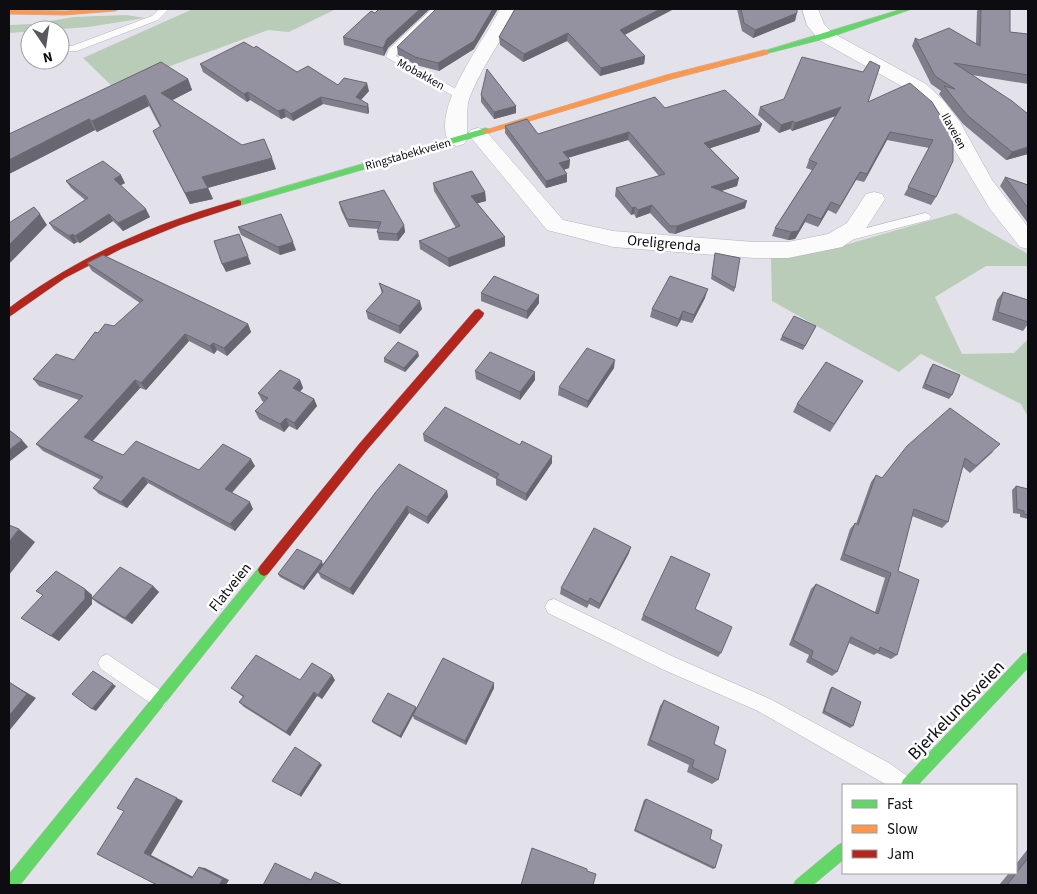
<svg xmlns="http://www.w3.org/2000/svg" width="1037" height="894" viewBox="0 0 1037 894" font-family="'Source Sans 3',sans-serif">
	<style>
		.green { fill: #b9ccb7 }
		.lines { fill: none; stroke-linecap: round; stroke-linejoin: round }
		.lane-casing { stroke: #b6b5bb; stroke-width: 1 }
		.street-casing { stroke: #b6b5bb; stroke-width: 1 }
		.fast-casing { stroke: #b6b5bb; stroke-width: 1 }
		.slow-casing { stroke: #b6b5bb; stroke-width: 1 }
		.jam-casing { stroke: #b6b5bb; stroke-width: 1 }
		.lane { fill: #fbfbfc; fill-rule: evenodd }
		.street { fill: #fbfbfc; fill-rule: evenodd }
		.fast { fill: #63d668; fill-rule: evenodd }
		.slow { fill: #ff974d; fill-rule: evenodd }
		.jam { fill: #b3261e; fill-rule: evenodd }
		.wall { fill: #7f7d8a }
		.shaded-wall { fill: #686670 }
		.building { fill: #9491a0; stroke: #686670 }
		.labels { text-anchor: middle; stroke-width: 5; stroke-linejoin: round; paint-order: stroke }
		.far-street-label { font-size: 12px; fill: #0d0c11; stroke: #fff }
		.street-label { font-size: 15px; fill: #0d0c11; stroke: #fff }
		.near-street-label { font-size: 18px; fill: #0d0c11; stroke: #fff }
	</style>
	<rect width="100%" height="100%" fill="#e3e2ea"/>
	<path class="green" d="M 193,9 L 336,9 L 289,32 L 268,30 L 113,87 L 83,58 Z
		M 126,15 L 145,18 L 88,27 L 9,33 L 9,25 L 32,24 L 74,17 Z
		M 956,213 L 1028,254 L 1028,266 L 986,266 L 935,297 L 962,354 L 1014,353 L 1028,339 L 1028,417 L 1021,404 L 921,354 L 899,372 L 772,301 L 771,257 L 831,249 Z"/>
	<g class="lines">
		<g class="lane-casing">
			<path id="lane" d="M 159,9 L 169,9 L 158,20 L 77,51 L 60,52 L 60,46 L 72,46 L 152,16 Z
				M 432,9 L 442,9 L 398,52 L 396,56 L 463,93 L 463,97 L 455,97 L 386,57 L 389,49 Z
				M 925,213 L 929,214 L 931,217 L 929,220 L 843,242 L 837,238 L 843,234 Z
				M 554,599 L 674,657 L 770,699 L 889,763 L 910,778 L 913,785 L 887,785 L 758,711 L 662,669 L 548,613 L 545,607 L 548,601 Z
				M 107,654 L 165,693 L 168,699 L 165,705 L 159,708 L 153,705 L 101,669 L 98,663 L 101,657 Z"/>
		</g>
		<g class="street-casing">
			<path id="street" d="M 500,9 L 517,9 C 503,40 481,67 469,99 C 465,112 470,136 464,144 L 457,146 L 450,144 C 428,111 485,40 500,9 Z
				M 802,9 L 818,9 L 824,24 L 831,32 L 926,84 L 944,101 L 960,122 L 992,180 L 1028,227 L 1028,249 L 1020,247 L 990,209 L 930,109 L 912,92 L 819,40 L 807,25 Z
				M 478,128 L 485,130 L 563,220 L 613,231 L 754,242 L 788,242 L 828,234 L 847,223 L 866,194 L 874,192 L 882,194 L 885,199 L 863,233 L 842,247 L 788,258 L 754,258 L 613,247 L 547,230 L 468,134 L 471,130 Z"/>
		</g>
		<g class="fast-casing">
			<path id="fast" d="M 902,9 L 912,9 L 828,38 L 765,54 L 761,52 Z
				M 486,128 L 489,129 L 489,133 L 238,206 L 234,203 L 235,201 Z
				M 264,564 L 268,566 L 270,570 L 268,574 L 20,885 L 9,885 L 9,874 L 260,566 Z
				M 1028,653 L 1028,668 L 918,785 L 901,785 L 903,780 L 1023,654 Z
				M 843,843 L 843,860 L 813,885 L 793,885 L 796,880 L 838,845 Z"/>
		</g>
		<g class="slow-casing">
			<path id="slow" d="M 92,9 L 119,9 L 115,11 L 65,15 L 9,14 L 9,10 L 65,11 Z
				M 765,50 L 769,52 L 768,54 L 672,79 L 489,133 L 483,133 L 482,131 L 666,75 Z"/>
		</g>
		<g class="jam-casing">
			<path id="jam" d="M 238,200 L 241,201 L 241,205 L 180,225 L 121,249 L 65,278 L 9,317 L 9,308 C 78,256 155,223 238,200 Z
				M 479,309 L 484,313 L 483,316 L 367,450 L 268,574 L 264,576 L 260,574 L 258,570 L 260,566 L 359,444 L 475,310 Z"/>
		</g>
		<use href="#lane" class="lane"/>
		<use href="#street" class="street"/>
		<use href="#fast" class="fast"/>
		<use href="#slow" class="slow"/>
		<use href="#jam" class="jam"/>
	</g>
	<path class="wall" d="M 515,9 L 625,35 L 645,56 L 644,64 L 600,76 L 567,41 L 523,62 L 500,45 L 499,37 Z
		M 737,9 L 797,9 L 795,21 L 753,38 L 742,31 Z
		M 978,9 L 1010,9 L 1010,32 L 1028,34 L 1028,84 L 972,75 L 1028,114 L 1028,154 L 1006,160 L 963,124 L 939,94 L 941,91 L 931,84 L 912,46 L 915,38 L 919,40 L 976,43 L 977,11 Z
		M 343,37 L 388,48 L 384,56 L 344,45 Z
		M 397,47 L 474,49 L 439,71 L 416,65 L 398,55 Z
		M 254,48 L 297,72 L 338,85 L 369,91 L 361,100 L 368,104 L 369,112 L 368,114 L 323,104 L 293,121 L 286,117 L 281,119 L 250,100 L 247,102 L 203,72 L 200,64 Z
		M 188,79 L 192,90 L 172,100 L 276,169 L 208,188 L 213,199 L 190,204 L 153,131 L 160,127 L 149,106 L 97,132 L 95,130 L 9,174 L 9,134 Z
		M 481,95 L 516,106 L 516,113 L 494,119 L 481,102 Z
		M 868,102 L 932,102 L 936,197 L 931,205 L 904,195 L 929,148 L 887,140 L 864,182 L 856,180 L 836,214 L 828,210 L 818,227 L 805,222 L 795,239 L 788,240 L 772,236 L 775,228 L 812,170 L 806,168 L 809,160 L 836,116 L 792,131 L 790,129 L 779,133 L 758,115 L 760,107 Z
		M 665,108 L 762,124 L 759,132 L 710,148 L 739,178 L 737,186 L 721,191 L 745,208 L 675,234 L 669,233 L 650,213 L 636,218 L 634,214 L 631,215 L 615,196 L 616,188 L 659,176 L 628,140 L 568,158 L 570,160 L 569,168 L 564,170 L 567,182 L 546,188 L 505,133 L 505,126 L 538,134 Z
		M 1005,177 L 1028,185 L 1028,222 L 1027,222 L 1000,186 Z
		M 66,181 L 125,183 L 120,185 L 150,217 L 123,231 L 113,221 L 80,243 L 77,242 L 74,244 L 54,230 L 49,223 L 85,200 L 71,188 Z
		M 433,183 L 485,192 L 486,201 L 477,203 L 505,237 L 505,246 L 449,267 L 420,249 L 419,241 L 456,228 L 434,191 Z
		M 339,202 L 404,225 L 405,232 L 398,241 L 379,240 L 377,232 L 378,229 L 349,227 L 341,210 Z
		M 238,227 L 296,250 L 280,255 L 241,235 Z
		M 715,253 L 735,288 L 734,292 L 711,279 Z
		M 87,263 L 248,324 L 251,332 L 227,356 L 217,350 L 214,354 L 189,341 L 146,390 L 140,388 L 92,441 L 123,455 L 199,470 L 255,466 L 232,493 L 253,509 L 235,531 L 148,483 L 127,508 L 99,494 L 93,488 L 101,480 L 43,451 L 36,444 L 79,400 L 39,386 L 33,379 L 74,360 L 98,333 L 114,326 L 140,303 L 92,271 Z
		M 379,283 L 422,309 L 400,334 L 368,319 L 366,311 L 382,294 Z
		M 1003,292 L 1028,300 L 1028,324 L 1023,331 L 992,320 L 997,300 Z
		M 481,293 L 539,295 L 539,303 L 527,319 L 481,301 Z
		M 705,298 L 692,323 L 681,320 L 677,327 L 650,317 L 652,309 Z
		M 816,326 L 803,350 L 780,340 L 782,336 Z
		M 419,356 L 405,372 L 384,362 L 384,358 Z
		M 933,364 L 952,395 L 949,399 L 922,388 L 930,368 Z
		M 614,368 L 587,408 L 558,395 L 559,387 Z
		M 475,371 L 535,380 L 520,400 L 476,379 Z
		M 300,380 L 303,388 L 300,392 L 314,399 L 317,406 L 297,430 L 289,426 L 284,432 L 259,419 L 255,411 L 264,402 L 262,401 L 258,393 Z
		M 863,381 L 830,432 L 793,412 L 797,404 Z
		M 423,434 L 520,445 L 552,463 L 526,501 L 496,485 L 496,479 L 424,441 Z
		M 994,451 L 970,473 L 963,467 L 948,522 L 942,528 L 912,516 L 898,571 L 897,655 L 891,659 L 877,653 L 874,655 L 849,643 L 837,672 L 832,676 L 806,662 L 809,655 L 789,645 L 811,589 L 816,584 L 875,612 L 885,578 L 840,560 L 850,529 L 855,523 L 856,524 L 871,482 L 876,475 L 882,478 Z
		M 1016,486 L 1028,489 L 1028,519 L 1020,517 L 1020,514 L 1013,513 L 1012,490 Z
		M 447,491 L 448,497 L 428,524 L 409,513 L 353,595 L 321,578 L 318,572 L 304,590 L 280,577 L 278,574 L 323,564 L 375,493 Z
		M 629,553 L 599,609 L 589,604 L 587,608 L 560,594 L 561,588 Z
		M 153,586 L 159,592 L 132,624 L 99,604 L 92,599 L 92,604 L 59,641 L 21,618 L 85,589 L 92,595 L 92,597 Z
		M 643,615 L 721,653 L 718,657 L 641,620 Z
		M 300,680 L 335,680 L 322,699 L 317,696 L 290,736 L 244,707 L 239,702 L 243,697 L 231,688 Z
		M 832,687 L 853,726 L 850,728 L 822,713 L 830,689 Z
		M 494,688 L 466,745 L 414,719 L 413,716 L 401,738 L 373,723 L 372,721 L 416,708 Z
		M 664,700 L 714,744 L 718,780 L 712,784 L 687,772 L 689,765 L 647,745 L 660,706 Z
		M 646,799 L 710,839 L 715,868 L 713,869 L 634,831 L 644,800 Z
		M 1028,849 L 1028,885 L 999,885 L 1009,873 L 1016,873 L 1016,864 L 1027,850 Z"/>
	<path class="shaded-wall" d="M 420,9 L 430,9 L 388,48 L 384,56 L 383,48 L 387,39 Z
		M 493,9 L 498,9 L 474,49 L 439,71 L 438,63 Z
		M 660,9 L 674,9 L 619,38 L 620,30 Z
		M 797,13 L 795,21 L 753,38 L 755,30 Z
		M 568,33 L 567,41 L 523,62 L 524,54 Z
		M 645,56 L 644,64 L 600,76 L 601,68 Z
		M 188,79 L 192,90 L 165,104 L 161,93 Z
		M 367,83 L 369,91 L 357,104 L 356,97 Z
		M 248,92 L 250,100 L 247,102 L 244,94 Z
		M 145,95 L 149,106 L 97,132 L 92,121 Z
		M 321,97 L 323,104 L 293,121 L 291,114 Z
		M 368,104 L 369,112 L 368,114 L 367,107 Z
		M 516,106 L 516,113 L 494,119 L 494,112 Z
		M 841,107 L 838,115 L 792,131 L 795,123 Z
		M 284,109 L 286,117 L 281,119 L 278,111 Z
		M 89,119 L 95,130 L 9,174 L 9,160 Z
		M 793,121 L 790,129 L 779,133 L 781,125 Z
		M 762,124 L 759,132 L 702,151 L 704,143 Z
		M 629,132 L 628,140 L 563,159 L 563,152 Z
		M 890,132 L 887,140 L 864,182 L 867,174 Z
		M 1028,147 L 1028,154 L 1006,160 L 1012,152 Z
		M 272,158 L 276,169 L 207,188 L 202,177 Z
		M 570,160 L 569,168 L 558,171 L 559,163 Z
		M 860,172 L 856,180 L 836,214 L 840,206 Z
		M 567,174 L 567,182 L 546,188 L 546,181 Z
		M 121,175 L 125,183 L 118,187 L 114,179 Z
		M 739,178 L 737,186 L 709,195 L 711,187 Z
		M 208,188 L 213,199 L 190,204 L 185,193 Z
		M 485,192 L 486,201 L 472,205 L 471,196 Z
		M 747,201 L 745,208 L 675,234 L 677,226 Z
		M 831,202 L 828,210 L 818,227 L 821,219 Z
		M 652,205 L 650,213 L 636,218 L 638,210 Z
		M 635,207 L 634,214 L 631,215 L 632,208 Z
		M 146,209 L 150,217 L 123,231 L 118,223 Z
		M 40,214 L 47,225 L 9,264 L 9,245 Z
		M 109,214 L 113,221 L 80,243 L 75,236 Z
		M 808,214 L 805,222 L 795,239 L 788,240 L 791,232 Z
		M 404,225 L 405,232 L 398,241 L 397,234 Z
		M 73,234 L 77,242 L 74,244 L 69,236 Z
		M 505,237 L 505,246 L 449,267 L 448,258 Z
		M 293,242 L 296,250 L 280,255 L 278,247 Z
		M 248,256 L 251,264 L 226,272 L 222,264 Z
		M 708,289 L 705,298 L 692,323 L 694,315 Z
		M 539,295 L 539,303 L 527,319 L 527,311 Z
		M 420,301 L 422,309 L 400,334 L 399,326 Z
		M 683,311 L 681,320 L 677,327 L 679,319 Z
		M 248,324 L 251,332 L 227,356 L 224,348 Z
		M 185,334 L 189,341 L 146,390 L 141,383 Z
		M 213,343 L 217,350 L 214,354 L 210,346 Z
		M 418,352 L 419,356 L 405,372 L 404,368 Z
		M 615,360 L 614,368 L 587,408 L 588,401 Z
		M 535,372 L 535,380 L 520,400 L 520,392 Z
		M 135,380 L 140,388 L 90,444 L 84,437 Z
		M 300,380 L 303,388 L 296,396 L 293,388 Z
		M 314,399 L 317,406 L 297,430 L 294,423 Z
		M 286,418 L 289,426 L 284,432 L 280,424 Z
		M 22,440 L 28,447 L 9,462 L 9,450 Z
		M 552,456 L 552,463 L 526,501 L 526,494 Z
		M 251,459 L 255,466 L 229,495 L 225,489 Z
		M 143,477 L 148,483 L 127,508 L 121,502 Z
		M 447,491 L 448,497 L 428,524 L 427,517 Z
		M 250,502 L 253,509 L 235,531 L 230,524 Z
		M 407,506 L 409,513 L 353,595 L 350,589 Z
		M 19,529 L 35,542 L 9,575 L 9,542 Z
		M 631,547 L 629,553 L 599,609 L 600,604 Z
		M 322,561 L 323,565 L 304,590 L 303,587 Z
		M 153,586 L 159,592 L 132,624 L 125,618 Z
		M 85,589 L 92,595 L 92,604 L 59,641 L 51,636 Z
		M 93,671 L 116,686 L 96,711 L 92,709 Z
		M 332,675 L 335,680 L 322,699 L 318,695 Z
		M 9,682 L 36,698 L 9,731 Z
		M 494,683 L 494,688 L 466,745 L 465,741 Z
		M 314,692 L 317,696 L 290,736 L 286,732 Z
		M 416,707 L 416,709 L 401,738 L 400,736 Z
		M 320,763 L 322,765 L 301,797 L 299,795 Z
		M 136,778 L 183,801 L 151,855 L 199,880 L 192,878 L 144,853 Z
		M 199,867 L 205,868 L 229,880 L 226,885 L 219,885 Z"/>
	<path class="building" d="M 379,9 L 420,9 L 387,39 L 383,48 L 343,37 L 371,11 L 375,13 Z
		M 436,9 L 493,9 L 474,41 L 438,63 L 415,57 L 397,47 Z
		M 515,9 L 660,9 L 620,30 L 645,56 L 601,68 L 568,33 L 524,54 L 499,37 Z
		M 741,9 L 797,9 L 797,13 L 755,30 L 744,23 Z
		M 981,9 L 1010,9 L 1010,32 L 1028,34 L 1028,75 L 954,63 L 1012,101 L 1028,114 L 1028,147 L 1012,152 L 967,115 L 944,86 L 955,89 L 935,76 L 915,38 L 919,40 L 949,28 L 980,46 Z
		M 244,42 L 254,48 L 256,46 L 297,72 L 308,66 L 338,85 L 344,78 L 367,83 L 356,97 L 368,104 L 367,107 L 321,97 L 291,114 L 284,109 L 278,111 L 248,92 L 244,94 L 200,64 Z
		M 802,57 L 863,72 L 870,61 L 880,66 L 868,102 L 910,83 L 932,102 L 953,136 L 953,161 L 936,197 L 908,187 L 933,140 L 890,132 L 867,174 L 860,172 L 840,206 L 831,202 L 821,219 L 808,214 L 798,231 L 791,232 L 775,228 L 817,163 L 809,160 L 841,107 L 795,123 L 793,121 L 781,125 L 760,107 L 784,99 Z
		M 161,62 L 188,79 L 161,93 L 242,145 L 264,139 L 272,158 L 202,177 L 208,188 L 185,193 L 153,131 L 161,126 L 145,95 L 92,121 L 89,119 L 9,160 L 9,134 Z
		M 487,69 L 516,106 L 494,112 L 481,95 Z
		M 725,90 L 762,124 L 704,143 L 739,178 L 711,187 L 747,201 L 677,226 L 670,226 L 652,205 L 638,210 L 635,207 L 632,208 L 616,188 L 665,174 L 629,132 L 563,152 L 570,160 L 559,163 L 567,174 L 546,181 L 505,126 L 527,119 L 538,134 L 655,97 L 665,108 Z
		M 103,161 L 121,175 L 114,179 L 146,209 L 118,223 L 109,214 L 75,236 L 73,234 L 69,236 L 49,223 L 88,198 L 66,181 Z
		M 472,171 L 485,192 L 471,196 L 505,237 L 448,258 L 419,241 L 460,226 L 433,183 Z
		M 1005,177 L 1028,185 L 1028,208 Z
		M 384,190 L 404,225 L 397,234 L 377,232 L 381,222 L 347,219 L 339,202 Z
		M 34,207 L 40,214 L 9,245 L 9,223 Z
		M 281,214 L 293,242 L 278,247 L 238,227 Z
		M 239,234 L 248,256 L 222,264 L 214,241 Z
		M 715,253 L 740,258 L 735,288 L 712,275 Z
		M 103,255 L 248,324 L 224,348 L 213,343 L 210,346 L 185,334 L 141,383 L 135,380 L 84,437 L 123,455 L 136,441 L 199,470 L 223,444 L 251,459 L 225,489 L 250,502 L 230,524 L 143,477 L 121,502 L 93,488 L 103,477 L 36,444 L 83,396 L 33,379 L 56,354 L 74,360 L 95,332 L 98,333 L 105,324 L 114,326 L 143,300 L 87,263 Z
		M 494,276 L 539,295 L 527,311 L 481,293 Z
		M 670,276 L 708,289 L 694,315 L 683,311 L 679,319 L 652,309 Z
		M 379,283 L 420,301 L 399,326 L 366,311 L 383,292 Z
		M 1003,292 L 1028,300 L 1028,322 L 998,312 Z
		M 794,316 L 816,326 L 805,346 L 782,336 Z
		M 398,342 L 418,352 L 404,368 L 384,358 Z
		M 587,348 L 615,360 L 588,401 L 559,387 Z
		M 490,352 L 535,372 L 520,392 L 475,371 Z
		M 826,362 L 863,381 L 834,424 L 797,404 Z
		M 933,364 L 960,375 L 952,395 L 925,384 Z
		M 280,370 L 300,380 L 293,388 L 314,399 L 294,423 L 286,418 L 280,424 L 255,411 L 268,398 L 258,393 Z
		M 445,407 L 520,445 L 522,441 L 552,456 L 526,494 L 496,478 L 499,474 L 423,434 Z
		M 950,408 L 1000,444 L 976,466 L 965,458 L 948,522 L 914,509 L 898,571 L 919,580 L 897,655 L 880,647 L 879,651 L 851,637 L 837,672 L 811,658 L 813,651 L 793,640 L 816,584 L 878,614 L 891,573 L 844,554 L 855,523 L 858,525 L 876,475 L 882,478 L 907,446 Z
		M 9,430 L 22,440 L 9,450 Z
		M 399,464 L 447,491 L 427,517 L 407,506 L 350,589 L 318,572 L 375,493 Z
		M 1016,486 L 1028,489 L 1028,515 L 1024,514 L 1024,511 L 1017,509 Z
		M 9,525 L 19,529 L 9,542 Z
		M 594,528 L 631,547 L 600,604 L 590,598 L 588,602 L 561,588 Z
		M 297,549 L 322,561 L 303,587 L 278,574 Z
		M 671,556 L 710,574 L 695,609 L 732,627 L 721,653 L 643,615 Z
		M 120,567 L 153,586 L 125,618 L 92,598 Z
		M 56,571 L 85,589 L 85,599 L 51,636 L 21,618 L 43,595 L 36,591 Z
		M 256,655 L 300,680 L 312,663 L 332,675 L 318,695 L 314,692 L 286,732 L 239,702 L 244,696 L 231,688 Z
		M 443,658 L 494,683 L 465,741 L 413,715 Z
		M 93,671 L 113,684 L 92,709 L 72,694 Z
		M 9,682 L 27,694 L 9,716 Z
		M 832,687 L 861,702 L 853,726 L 824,711 Z
		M 388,693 L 416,707 L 400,736 L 372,721 Z
		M 664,700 L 719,727 L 714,744 L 726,750 L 718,780 L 692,767 L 694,760 L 650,740 Z
		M 295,747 L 320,763 L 299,795 L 272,781 Z
		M 136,778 L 177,798 L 144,853 L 192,878 L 199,867 L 223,879 L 219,885 L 157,885 L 97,854 L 124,811 L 117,808 Z
		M 646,799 L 712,830 L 710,839 L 722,845 L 715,868 L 635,830 Z
		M 532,848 L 587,869 L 587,871 L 596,874 L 593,885 L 521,885 Z
		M 1028,858 L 1028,885 L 1007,885 Z
		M 275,863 L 311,880 L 315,872 L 343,885 L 263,885 Z"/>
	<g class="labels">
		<g class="far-street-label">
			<text transform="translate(421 74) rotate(29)" y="4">Mobakken</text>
			<text transform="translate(954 131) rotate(61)" y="4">Ilaveien</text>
			<text transform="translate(408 154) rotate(-16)" y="4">Ringstabekkveien</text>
		</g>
		<g class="street-label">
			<text transform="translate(664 243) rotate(5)" y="5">Oreligrenda</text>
			<text transform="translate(230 587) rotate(-51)" y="5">Flatveien</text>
		</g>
		<g class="near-street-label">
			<text transform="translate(956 710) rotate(-46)" y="6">Bjerkelundsveien</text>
		</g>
	</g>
	<rect width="1037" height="894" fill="none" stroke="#0d0c11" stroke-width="20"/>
	<rect x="842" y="784" width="175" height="90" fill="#ffffff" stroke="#9e9ea0"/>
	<rect x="852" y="800" width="25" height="8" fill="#63d668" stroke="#9e9ea0"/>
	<text x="887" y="809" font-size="15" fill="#0d0c11">Fast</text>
	<rect x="852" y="825" width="25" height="8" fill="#ff974d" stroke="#9e9ea0"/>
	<text x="887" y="834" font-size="15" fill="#0d0c11">Slow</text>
	<rect x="852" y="850" width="25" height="8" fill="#b3261e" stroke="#9e9ea0"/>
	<text x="887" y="859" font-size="15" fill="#0d0c11">Jam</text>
	<g transform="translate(45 45) rotate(167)"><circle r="24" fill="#ffffff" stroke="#9e9ea0"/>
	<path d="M0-4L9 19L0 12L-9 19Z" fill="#58575d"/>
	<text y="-8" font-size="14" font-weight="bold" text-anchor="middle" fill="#0d0c11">N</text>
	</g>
</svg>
